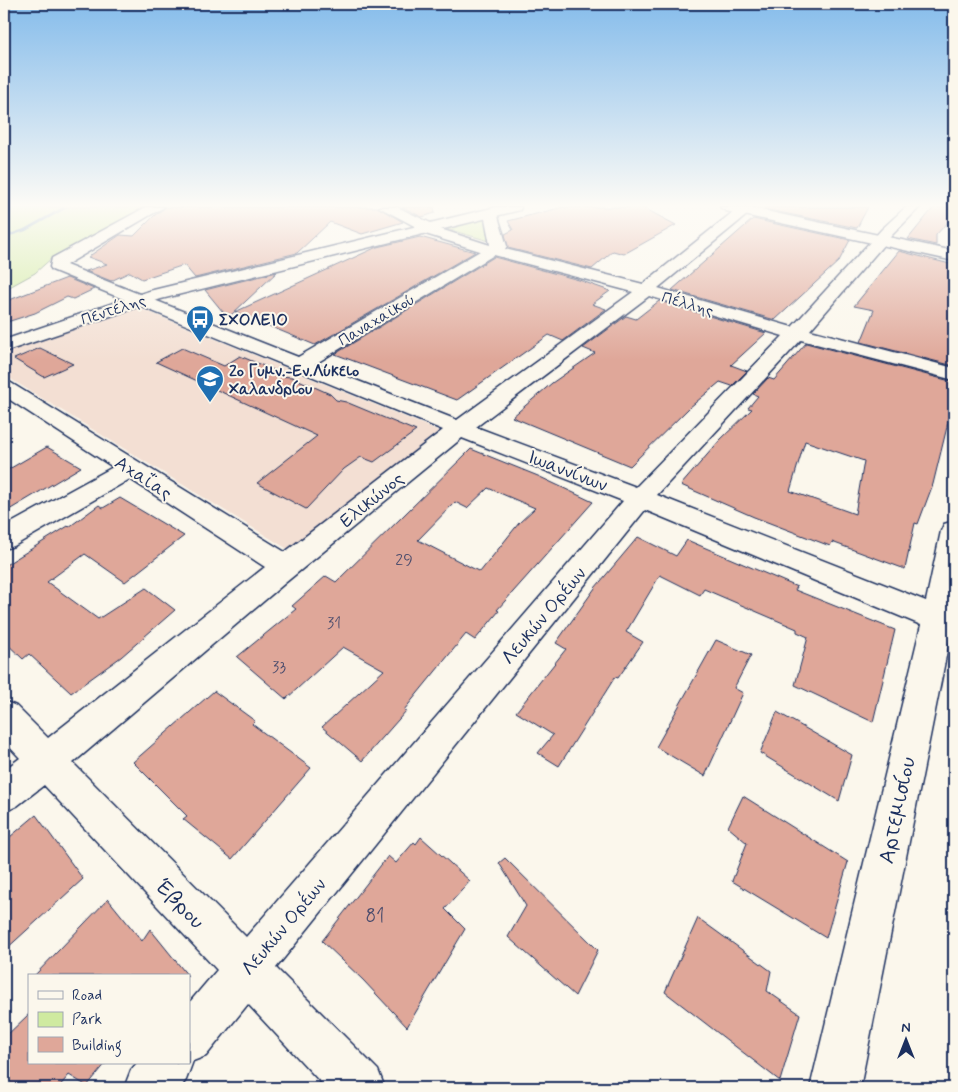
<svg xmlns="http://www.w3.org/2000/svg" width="958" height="1092" viewBox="0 0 958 1092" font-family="Mynerve,sans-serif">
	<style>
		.built { fill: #f3dfd3 }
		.green { fill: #cfeaa0; stroke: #758c7f }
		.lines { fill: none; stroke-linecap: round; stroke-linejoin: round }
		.stream { fill: #628bb5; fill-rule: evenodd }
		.building { fill: #dfa799; stroke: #1b2f5e; fill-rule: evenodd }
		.minor-casing { stroke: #1b2f5e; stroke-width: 3 }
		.tertiary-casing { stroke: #1b2f5e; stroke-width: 3 }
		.secondary-casing { stroke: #1b2f5e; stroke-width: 3 }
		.minor { fill: #fbf7ec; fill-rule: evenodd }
		.tertiary { fill: #fbf7ec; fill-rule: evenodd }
		.secondary { fill: #fbf7ec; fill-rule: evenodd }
		.labels { text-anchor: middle; stroke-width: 4; stroke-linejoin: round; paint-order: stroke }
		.far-street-label { font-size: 16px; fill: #1b2f5e; stroke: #fbf7ec }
		.far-poi-label { font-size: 16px; font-weight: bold; fill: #1b2f5e; stroke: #fbf7ec; text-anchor: start }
		.number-label { font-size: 16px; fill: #4c4d6d }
		.street-label { font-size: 19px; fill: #1b2f5e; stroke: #fbf7ec }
		.near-number-label { font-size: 19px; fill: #4c4d6d }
		.near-street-label { font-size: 22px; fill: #1b2f5e; stroke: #fbf7ec }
	</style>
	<rect width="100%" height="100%" fill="#fbf7ec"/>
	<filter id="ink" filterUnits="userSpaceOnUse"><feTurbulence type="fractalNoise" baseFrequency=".02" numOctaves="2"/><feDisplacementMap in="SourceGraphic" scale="10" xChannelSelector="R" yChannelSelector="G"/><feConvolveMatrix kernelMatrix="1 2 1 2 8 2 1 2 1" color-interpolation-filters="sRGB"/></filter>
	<g filter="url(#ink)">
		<path class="built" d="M 137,307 L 439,431 L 289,550 L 4,375 L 4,353 L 65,329 Z"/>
		<path class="green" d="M 4,207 L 148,207 L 54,256 L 35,273 L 4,290 Z
			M 483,219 L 486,220 L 493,242 L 443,228 Z"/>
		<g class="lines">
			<path class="stream" d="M 63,207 L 69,207 L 26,231 L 4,238 L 4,236 L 24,229 Z"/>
		</g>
		<path class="building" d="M 166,207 L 377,207 L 403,222 L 362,234 L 330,222 L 297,253 L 195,278 L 184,265 L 142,279 L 130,272 L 111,281 L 86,271 L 107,264 L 88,257 L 120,235 L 134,236 L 155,215 Z
			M 402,207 L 434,207 L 435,213 L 422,217 Z
			M 563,207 L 642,207 L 676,225 L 624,254 L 613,251 L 592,269 L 508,248 L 505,234 L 513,230 L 508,221 Z
			M 765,207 L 868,207 L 857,228 L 764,209 Z
			M 934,207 L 954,207 L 954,215 L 936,235 L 936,245 L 908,239 Z
			M 753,219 L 850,240 L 839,261 L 775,320 L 672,290 Z
			M 420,237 L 475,252 L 315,345 L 235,312 L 377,247 Z
			M 899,251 L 954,265 L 954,366 L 861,342 L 874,310 L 854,306 Z
			M 494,257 L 579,280 L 610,291 L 592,304 L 606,309 L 563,341 L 549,335 L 457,400 L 335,354 Z
			M 277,272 L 231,315 L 223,312 L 205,290 Z
			M 67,278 L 94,289 L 73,299 L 67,297 L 35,313 L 4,323 L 4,302 Z
			M 659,301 L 766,333 L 731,365 L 747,371 L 732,386 L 720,382 L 689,408 L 630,466 L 512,417 L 552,383 L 595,353 L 583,348 L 626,316 L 636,319 Z
			M 806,343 L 954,382 L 947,427 L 933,484 L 918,524 L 915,523 L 905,569 L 832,542 L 830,546 L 754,517 L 681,485 L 720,440 L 752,409 L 748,408 L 758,396 L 753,394 L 768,378 L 774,380 ZM 805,441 L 864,461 L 855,514 L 790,491 Z
			M 40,348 L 73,364 L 44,377 L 14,359 Z
			M 182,348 L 224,366 L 240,356 L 278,372 L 279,376 L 292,377 L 330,394 L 336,400 L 346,402 L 416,431 L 374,462 L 361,457 L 344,469 L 306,509 L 257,483 L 317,436 L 156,362 Z
			M 47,447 L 81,467 L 4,513 L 4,472 Z
			M 471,449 L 538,476 L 593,502 L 497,610 L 499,611 L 475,640 L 466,634 L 404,710 L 406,711 L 362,761 L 322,727 L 384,670 L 343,647 L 286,699 L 237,657 L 296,609 L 292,606 L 326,576 L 336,582 ZM 488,488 L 535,508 L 519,523 L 480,572 L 418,540 L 455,502 L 467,508 Z
			M 120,498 L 184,536 L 125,582 L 85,554 L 47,582 L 98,619 L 146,588 L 175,610 L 121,657 L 71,693 L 29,654 L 23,659 L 4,641 L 4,566 L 68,526 L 69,527 L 99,505 L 103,508 Z
			M 638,537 L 676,556 L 687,540 L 797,587 L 795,590 L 895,630 L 873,722 L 795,685 L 808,637 L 797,632 L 797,629 L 704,589 L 700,595 L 660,575 L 626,632 L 643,642 L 618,678 L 615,677 L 559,766 L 538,753 L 553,735 L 516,712 L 566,649 L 556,643 L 595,588 Z
			M 716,640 L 751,655 L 734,688 L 743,693 L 705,776 L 656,747 Z
			M 214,691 L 255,721 L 252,724 L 311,768 L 232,859 L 183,819 L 187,816 L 133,762 Z
			M 777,712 L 852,755 L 839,801 L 760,753 Z
			M 743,796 L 848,862 L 826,938 L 732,881 L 747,843 L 728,827 Z
			M 36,815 L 83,879 L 4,951 L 4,842 Z
			M 421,837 L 470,881 L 445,909 L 465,929 L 407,1027 L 363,980 L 322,941 L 388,856 L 396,863 L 414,842 L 416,844 Z
			M 505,858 L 598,950 L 575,996 L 508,937 L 526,906 L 499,863 Z
			M 108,899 L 142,941 L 150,929 L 188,976 L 34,976 Z
			M 698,918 L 771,971 L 767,991 L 800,1014 L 780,1081 L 665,992 Z
			M 29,1014 L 29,1063 L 106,1063 L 87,1086 L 69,1075 L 58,1088 L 4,1088 L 4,1038 Z"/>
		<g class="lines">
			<g class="minor-casing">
				<path id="minor" d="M 146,207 L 164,207 L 66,265 L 298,357 L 480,251 L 419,232 L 418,228 L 379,207 L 397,207 L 435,225 L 437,228 L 490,245 L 484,213 L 491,209 L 496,210 L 507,246 L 505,249 L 643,284 L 738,208 L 748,208 L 750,211 L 748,214 L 658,288 L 792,327 L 882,229 L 906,207 L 920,207 L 892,235 L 810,330 L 954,368 L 954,380 L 801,340 L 657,495 L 926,601 L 941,531 L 944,524 L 954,521 L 954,638 L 950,636 L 860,1088 L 810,1088 L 921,625 L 645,510 L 276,968 L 378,1070 L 385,1088 L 326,1088 L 248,1004 L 206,1056 L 193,1061 L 186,1080 L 180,1088 L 124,1088 L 131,1070 L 137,1063 L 189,1063 L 189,1003 L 217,970 L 44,785 L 17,806 L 4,812 L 4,770 L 20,758 L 4,741 L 4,701 L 16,706 L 48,738 L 265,567 L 130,479 L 14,546 L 4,549 L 4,527 L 113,467 L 4,396 L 4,381 L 11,383 L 285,552 L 443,430 L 52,270 L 50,267 L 52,258 ZM 494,255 L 633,292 L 457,420 L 315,364 ZM 649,296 L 783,336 L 636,487 L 476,427 ZM 462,438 L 623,501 L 246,937 L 73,763 L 285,583 Z"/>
			</g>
			<g class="tertiary-casing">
				<path id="tertiary" d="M 720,207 L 747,207 L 954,251 L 954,261 L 726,211 Z"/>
			</g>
			<g class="secondary-casing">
				<path id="secondary" d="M 496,207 L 521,207 L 520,210 L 161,299 L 4,352 L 4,340 L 149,291 Z"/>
			</g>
			<use href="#minor" class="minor"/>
			<use href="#tertiary" class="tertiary"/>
			<use href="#secondary" class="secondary"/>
		</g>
	</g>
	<linearGradient id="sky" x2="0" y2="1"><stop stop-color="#85bceb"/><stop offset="0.57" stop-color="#fdfbf6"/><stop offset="1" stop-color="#fdfbf6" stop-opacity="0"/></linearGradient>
	<rect width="958" height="360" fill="url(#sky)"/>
	<defs>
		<g id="bus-pin" transform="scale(1.4375)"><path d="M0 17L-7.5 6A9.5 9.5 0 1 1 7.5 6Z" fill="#1f6fb2" stroke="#fbf7ec"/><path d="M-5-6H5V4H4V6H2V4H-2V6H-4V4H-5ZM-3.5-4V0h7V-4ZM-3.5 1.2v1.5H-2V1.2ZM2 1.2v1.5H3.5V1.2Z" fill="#fff"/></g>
		<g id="school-pin" transform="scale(1.4375)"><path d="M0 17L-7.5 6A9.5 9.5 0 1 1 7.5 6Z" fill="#1f6fb2" stroke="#fbf7ec"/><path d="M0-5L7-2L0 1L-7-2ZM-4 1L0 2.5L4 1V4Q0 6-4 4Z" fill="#fff"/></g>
	</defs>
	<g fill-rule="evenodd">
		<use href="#bus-pin" x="200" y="319"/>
		<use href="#school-pin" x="210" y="379"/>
	</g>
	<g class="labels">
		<g class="far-street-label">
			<text transform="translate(688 303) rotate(16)" y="6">Πέλλης</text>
			<text transform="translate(113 309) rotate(-18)" y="6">Πεντέλης</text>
			<text transform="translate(376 319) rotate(-31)" y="6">Παναχαϊκού</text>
		</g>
		<g class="far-poi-label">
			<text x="219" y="325">ΣΧΟΛΕΙΟ</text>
			<text x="229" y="376">2ο Γυμν.-Εν.Λύκειο<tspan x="229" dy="18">Χαλανδρίου</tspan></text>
		</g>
		<g class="number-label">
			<text x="404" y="565">29</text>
			<text x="334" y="628">31</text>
			<text x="279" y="672">33</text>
		</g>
		<g class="street-label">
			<text transform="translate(568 470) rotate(21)" y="7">Ιωαννίνων</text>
			<text transform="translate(144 477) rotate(33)" y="7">Αχαΐας</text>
			<text transform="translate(371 499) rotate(-39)" y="7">Ελικώνος</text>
			<text transform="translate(543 615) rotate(-50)" y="7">Λευκών Ορέων</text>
			<text transform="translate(283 926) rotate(-50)" y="7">Λευκών Ορέων</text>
		</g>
		<g class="near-number-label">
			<text x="375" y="922">81</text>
		</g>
		<g class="near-street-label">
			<text transform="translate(896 810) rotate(-78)" y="8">Αρτεμισίου</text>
			<text transform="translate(181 903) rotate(46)" y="8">Έβρου</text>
		</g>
	</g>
	<rect width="958" height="1092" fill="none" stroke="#fbf7ec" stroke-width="20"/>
	<rect x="10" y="10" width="938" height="1072" fill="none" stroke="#1b2f5e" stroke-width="2" filter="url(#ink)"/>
	<rect x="28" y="974" width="162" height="90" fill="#fbf7ec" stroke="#a1a7b3"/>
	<rect x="38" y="991" width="25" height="8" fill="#fbf7ec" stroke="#a1a7b3"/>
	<text x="72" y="1000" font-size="15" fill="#1b2f5e">Road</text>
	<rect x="38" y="1012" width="25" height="15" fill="#cfeaa0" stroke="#a1a7b3"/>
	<text x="72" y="1024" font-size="15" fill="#1b2f5e">Park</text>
	<rect x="38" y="1037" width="25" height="15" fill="#dfa799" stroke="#a1a7b3"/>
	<text x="72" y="1050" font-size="15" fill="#1b2f5e">Building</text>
	<g transform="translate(906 1040)" stroke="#fbf7ec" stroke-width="4" paint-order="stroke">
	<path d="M0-4L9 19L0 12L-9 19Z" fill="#1b2f5e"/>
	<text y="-8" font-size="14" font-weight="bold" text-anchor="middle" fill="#1b2f5e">N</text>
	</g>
</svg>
